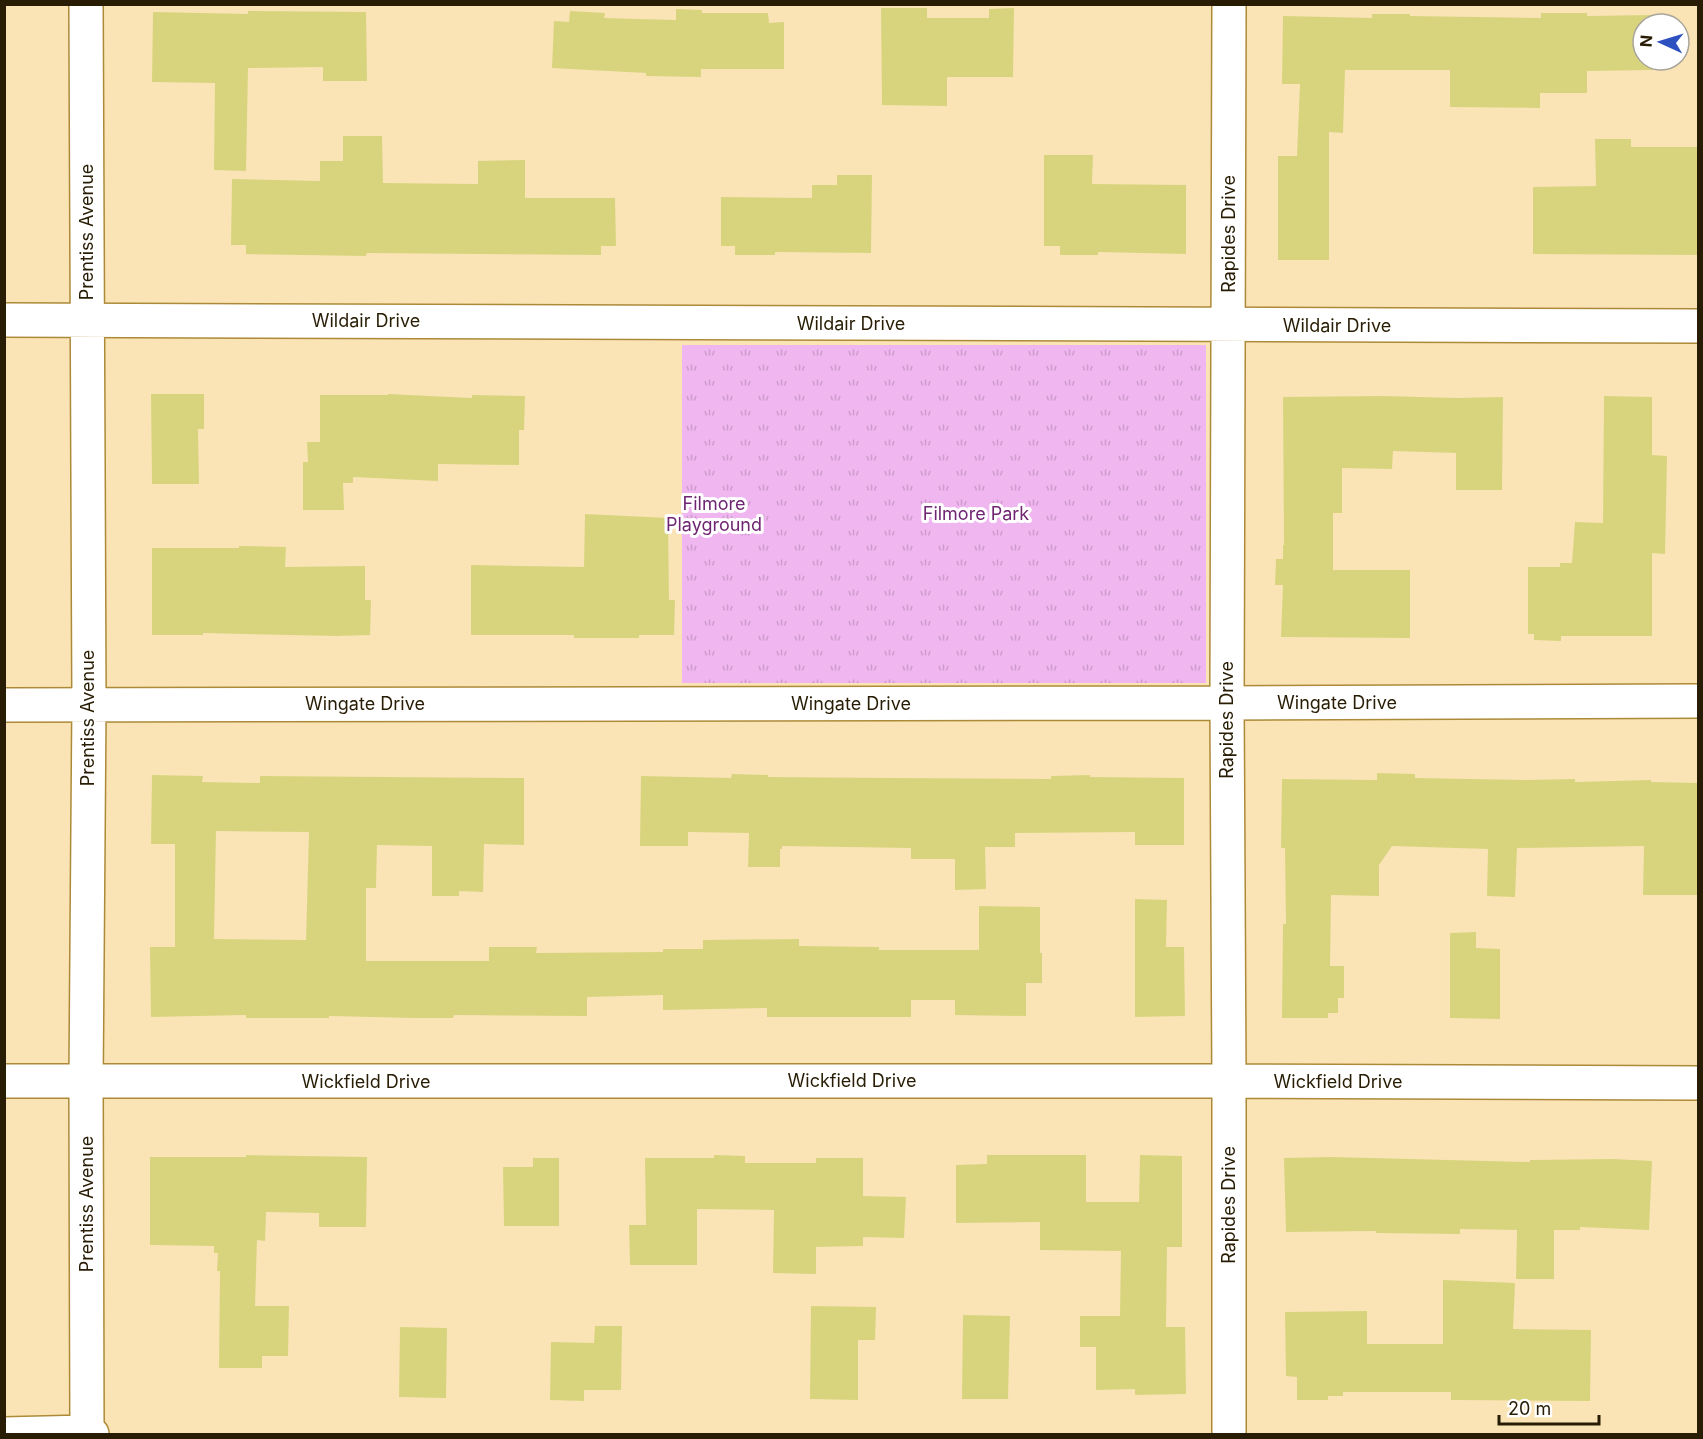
<svg xmlns="http://www.w3.org/2000/svg" width="1703" height="1439" viewBox="0 0 1703 1439" font-family="Inter,sans-serif">
	<style>
		.park { fill: url(#park-tufts) }
		.building { fill: #d8d47e; fill-rule: evenodd }
		.lines { fill: none; stroke-linecap: round; stroke-linejoin: round }
		.minor-casing { stroke: #ac8a37; stroke-width: 36 }
		.minor { stroke: #fff; stroke-width: 33 }
		.labels { text-anchor: middle; stroke-width: 6; stroke-linejoin: round; paint-order: stroke }
		.street-label { font-size: 18px; fill: #281d04; stroke: #fff }
		.park-label { font-size: 18px; fill: #6f2571; stroke: #fff }
	</style>
	<defs>
		<pattern id="park-tufts" width="24" height="20" patternUnits="userSpaceOnUse" patternTransform="scale(1.5)"><rect width="24" height="20" fill="#f0b6f0"/><path d="M3 7l-1-3M5 7V3M7 7l1-3M15 17l-1-3M17 17v-4M19 17l1-3" fill="none" stroke="#ce9ccc"/></pattern>
	</defs>
	<rect width="100%" height="100%" fill="#fae4b6"/>
	<path class="park" d="M 682,345 L 1206,345 L 1206,683 L 682,683 Z"/>
	<path class="building" d="M 881,8 L 927,8 L 927,18 L 989,18 L 989,9 L 1014,8 L 1013,77 L 947,77 L 947,106 L 882,105 Z
		M 676,9 L 702,10 L 702,13 L 768,13 L 769,23 L 784,22 L 784,69 L 701,69 L 701,77 L 698,77 L 646,76 L 646,73 L 552,68 L 554,21 L 569,22 L 570,11 L 605,13 L 604,18 L 676,20 Z
		M 248,11 L 366,12 L 367,81 L 323,81 L 323,67 L 248,68 L 246,171 L 214,170 L 215,83 L 152,82 L 153,12 L 248,14 Z
		M 1541,13 L 1587,13 L 1587,16 L 1652,15 L 1652,24 L 1643,24 L 1643,60 L 1653,60 L 1653,70 L 1587,71 L 1587,93 L 1540,93 L 1540,108 L 1450,107 L 1450,70 L 1345,70 L 1343,133 L 1329,132 L 1329,260 L 1278,260 L 1278,156 L 1297,156 L 1300,84 L 1282,84 L 1283,16 L 1372,18 L 1372,14 L 1410,14 L 1410,16 L 1541,18 Z
		M 343,136 L 382,136 L 383,183 L 478,184 L 478,161 L 525,160 L 525,198 L 615,198 L 616,246 L 601,246 L 601,255 L 367,253 L 366,256 L 246,254 L 246,245 L 231,245 L 232,179 L 320,181 L 320,161 L 343,161 Z
		M 1595,139 L 1631,139 L 1631,147 L 1698,147 L 1698,255 L 1533,254 L 1533,187 L 1596,186 Z
		M 1044,155 L 1093,155 L 1092,184 L 1186,185 L 1186,254 L 1098,252 L 1098,255 L 1060,255 L 1060,246 L 1044,246 Z
		M 837,175 L 872,175 L 871,253 L 775,252 L 775,255 L 735,255 L 735,246 L 721,246 L 721,197 L 812,198 L 812,185 L 837,185 Z
		M 151,394 L 204,394 L 204,429 L 198,429 L 199,484 L 152,484 Z
		M 388,394 L 472,398 L 472,395 L 525,396 L 524,430 L 519,430 L 519,465 L 438,464 L 438,481 L 353,477 L 353,483 L 343,483 L 344,510 L 303,510 L 303,462 L 308,462 L 307,442 L 320,442 L 320,395 L 388,395 Z
		M 1383,396 L 1457,398 L 1503,397 L 1502,490 L 1456,490 L 1456,453 L 1393,451 L 1392,469 L 1342,468 L 1342,513 L 1333,513 L 1333,570 L 1410,570 L 1410,638 L 1281,637 L 1283,585 L 1275,585 L 1276,559 L 1283,559 L 1283,545 L 1284,545 L 1283,397 Z
		M 1604,396 L 1652,397 L 1652,455 L 1667,456 L 1665,554 L 1652,553 L 1652,636 L 1561,636 L 1561,641 L 1534,640 L 1534,634 L 1528,634 L 1528,567 L 1560,567 L 1560,563 L 1572,563 L 1575,522 L 1603,523 Z
		M 585,514 L 668,518 L 669,600 L 675,600 L 674,635 L 639,635 L 639,638 L 574,638 L 574,635 L 471,635 L 471,565 L 584,567 Z
		M 239,546 L 286,547 L 285,567 L 365,566 L 365,600 L 371,600 L 370,635 L 336,636 L 203,633 L 203,635 L 152,635 L 152,548 L 239,548 Z
		M 1377,773 L 1415,774 L 1415,778 L 1527,780 L 1575,779 L 1575,782 L 1651,780 L 1651,782 L 1698,783 L 1698,895 L 1643,895 L 1644,846 L 1517,848 L 1515,897 L 1487,896 L 1488,849 L 1392,846 L 1379,865 L 1379,896 L 1331,895 L 1330,966 L 1344,966 L 1344,998 L 1338,998 L 1338,1013 L 1328,1013 L 1328,1018 L 1282,1018 L 1283,924 L 1286,924 L 1285,848 L 1281,848 L 1282,779 L 1377,780 Z
		M 732,774 L 768,775 L 768,777 L 888,778 L 1051,779 L 1051,776 L 1090,775 L 1090,777 L 1184,778 L 1184,845 L 1135,845 L 1135,832 L 1015,833 L 1015,847 L 985,847 L 986,889 L 955,890 L 955,859 L 911,859 L 911,848 L 782,846 L 782,849 L 780,849 L 780,867 L 748,867 L 749,833 L 688,832 L 688,846 L 640,846 L 641,776 L 731,778 Z
		M 152,775 L 203,776 L 202,782 L 260,783 L 260,776 L 524,778 L 524,845 L 484,844 L 483,892 L 459,891 L 459,896 L 432,896 L 432,846 L 377,845 L 376,888 L 366,888 L 366,961 L 489,961 L 489,947 L 537,947 L 536,953 L 663,952 L 663,949 L 703,949 L 703,940 L 799,939 L 799,946 L 879,947 L 879,950 L 979,950 L 979,906 L 1040,907 L 1040,953 L 1042,953 L 1042,983 L 1026,983 L 1026,1016 L 955,1015 L 955,1000 L 911,1000 L 911,1017 L 767,1017 L 767,1008 L 663,1010 L 663,995 L 587,997 L 587,1016 L 454,1015 L 453,1018 L 415,1018 L 329,1016 L 329,1018 L 246,1018 L 246,1015 L 151,1017 L 150,947 L 175,947 L 175,844 L 151,844 ZM 216,831 L 309,832 L 306,940 L 214,939 Z
		M 1135,899 L 1167,900 L 1166,947 L 1184,947 L 1185,1016 L 1135,1017 Z
		M 1476,932 L 1476,948 L 1500,949 L 1500,1019 L 1450,1018 L 1450,933 Z
		M 246,1155 L 367,1157 L 366,1227 L 319,1227 L 319,1213 L 266,1212 L 265,1241 L 257,1240 L 255,1306 L 289,1306 L 288,1356 L 262,1356 L 262,1368 L 219,1368 L 220,1271 L 217,1271 L 218,1253 L 214,1253 L 214,1246 L 150,1245 L 150,1157 L 246,1157 Z
		M 714,1155 L 745,1156 L 745,1163 L 816,1163 L 816,1158 L 863,1158 L 863,1196 L 906,1197 L 904,1238 L 863,1237 L 863,1246 L 816,1247 L 816,1274 L 773,1273 L 774,1210 L 697,1209 L 697,1265 L 630,1265 L 629,1225 L 646,1225 L 645,1158 L 714,1158 Z
		M 987,1155 L 1086,1155 L 1086,1202 L 1139,1202 L 1140,1155 L 1182,1156 L 1182,1247 L 1167,1247 L 1166,1327 L 1185,1327 L 1186,1394 L 1135,1395 L 1135,1389 L 1096,1390 L 1096,1347 L 1080,1347 L 1080,1316 L 1120,1316 L 1121,1251 L 1040,1250 L 1040,1222 L 956,1223 L 956,1165 L 987,1164 Z
		M 1331,1157 L 1530,1162 L 1530,1160 L 1613,1159 L 1652,1161 L 1649,1230 L 1580,1227 L 1580,1230 L 1554,1230 L 1554,1279 L 1516,1279 L 1517,1230 L 1460,1229 L 1460,1234 L 1376,1233 L 1376,1231 L 1286,1232 L 1284,1158 Z
		M 533,1158 L 559,1158 L 559,1226 L 504,1226 L 503,1167 L 533,1167 Z
		M 1443,1280 L 1515,1283 L 1513,1329 L 1591,1330 L 1590,1401 L 1451,1400 L 1451,1392 L 1343,1392 L 1343,1396 L 1328,1396 L 1328,1400 L 1297,1400 L 1297,1377 L 1286,1376 L 1285,1312 L 1367,1311 L 1367,1344 L 1443,1344 Z
		M 811,1306 L 876,1307 L 875,1340 L 858,1340 L 858,1400 L 810,1399 Z
		M 963,1315 L 1010,1316 L 1008,1399 L 962,1399 Z
		M 595,1326 L 622,1326 L 621,1390 L 584,1390 L 584,1401 L 550,1400 L 551,1342 L 594,1343 Z
		M 400,1327 L 447,1328 L 446,1398 L 399,1397 Z"/>
	<g class="lines">
		<g class="minor-casing">
			<path id="minor" d="M 86,4 L 89,704 L 86,1082 L 87,1432
				M 1229,4 L 1227,703 L 1229,1081 L 1229,1434
				M 4,320 L 1698,326
				M 4,705 L 1227,703 L 1698,701
				M 4,1081 L 1229,1081 L 1698,1083
				M 4,1434 L 87,1432 L 92,1434"/>
		</g>
		<use href="#minor" class="minor"/>
	</g>
	<g class="labels">
		<g class="street-label">
			<text transform="translate(87 232) rotate(-90)" y="6">Prentiss Avenue</text>
			<text transform="translate(1229 234) rotate(-90)" y="6">Rapides Drive</text>
			<text x="366" y="327">Wildair Drive</text>
			<text x="851" y="330">Wildair Drive</text>
			<text x="1337" y="332">Wildair Drive</text>
			<text x="1337" y="709">Wingate Drive</text>
			<text x="365" y="710">Wingate Drive</text>
			<text x="851" y="710">Wingate Drive</text>
			<text transform="translate(88 718) rotate(-90)" y="6">Prentiss Avenue</text>
			<text transform="translate(1227 720) rotate(-90)" y="6">Rapides Drive</text>
			<text x="852" y="1087">Wickfield Drive</text>
			<text x="366" y="1088">Wickfield Drive</text>
			<text x="1338" y="1088">Wickfield Drive</text>
			<text transform="translate(87 1204) rotate(-90)" y="6">Prentiss Avenue</text>
			<text transform="translate(1229 1205) rotate(-90)" y="6">Rapides Drive</text>
		</g>
		<g class="park-label">
			<text x="714" y="510">Filmore<tspan x="714" dy="21">Playground</tspan></text>
			<text x="976" y="520">Filmore Park</text>
		</g>
	</g>
	<rect width="1703" height="1439" fill="none" stroke="#281d04" stroke-width="12"/>
	<g transform="translate(1661 42) rotate(274)"><circle r="28" fill="#ffffff" stroke="#a9a59b" stroke-width="1.5"/>
	<path d="M0-4.5L10 22L0 15L-10 22Z" fill="#2e51c1"/>
	<text y="-9" font-size="16" font-weight="bold" text-anchor="middle" fill="#281d04">N</text>
	</g>
	<path d="M1499 1415v9h100v-9" fill="none" stroke="#281d04" stroke-width="3"/>
	<text x="1508" y="1415" font-size="18" fill="#281d04" stroke="#ffffff" stroke-width="4.5" paint-order="stroke">20 m</text>
</svg>
